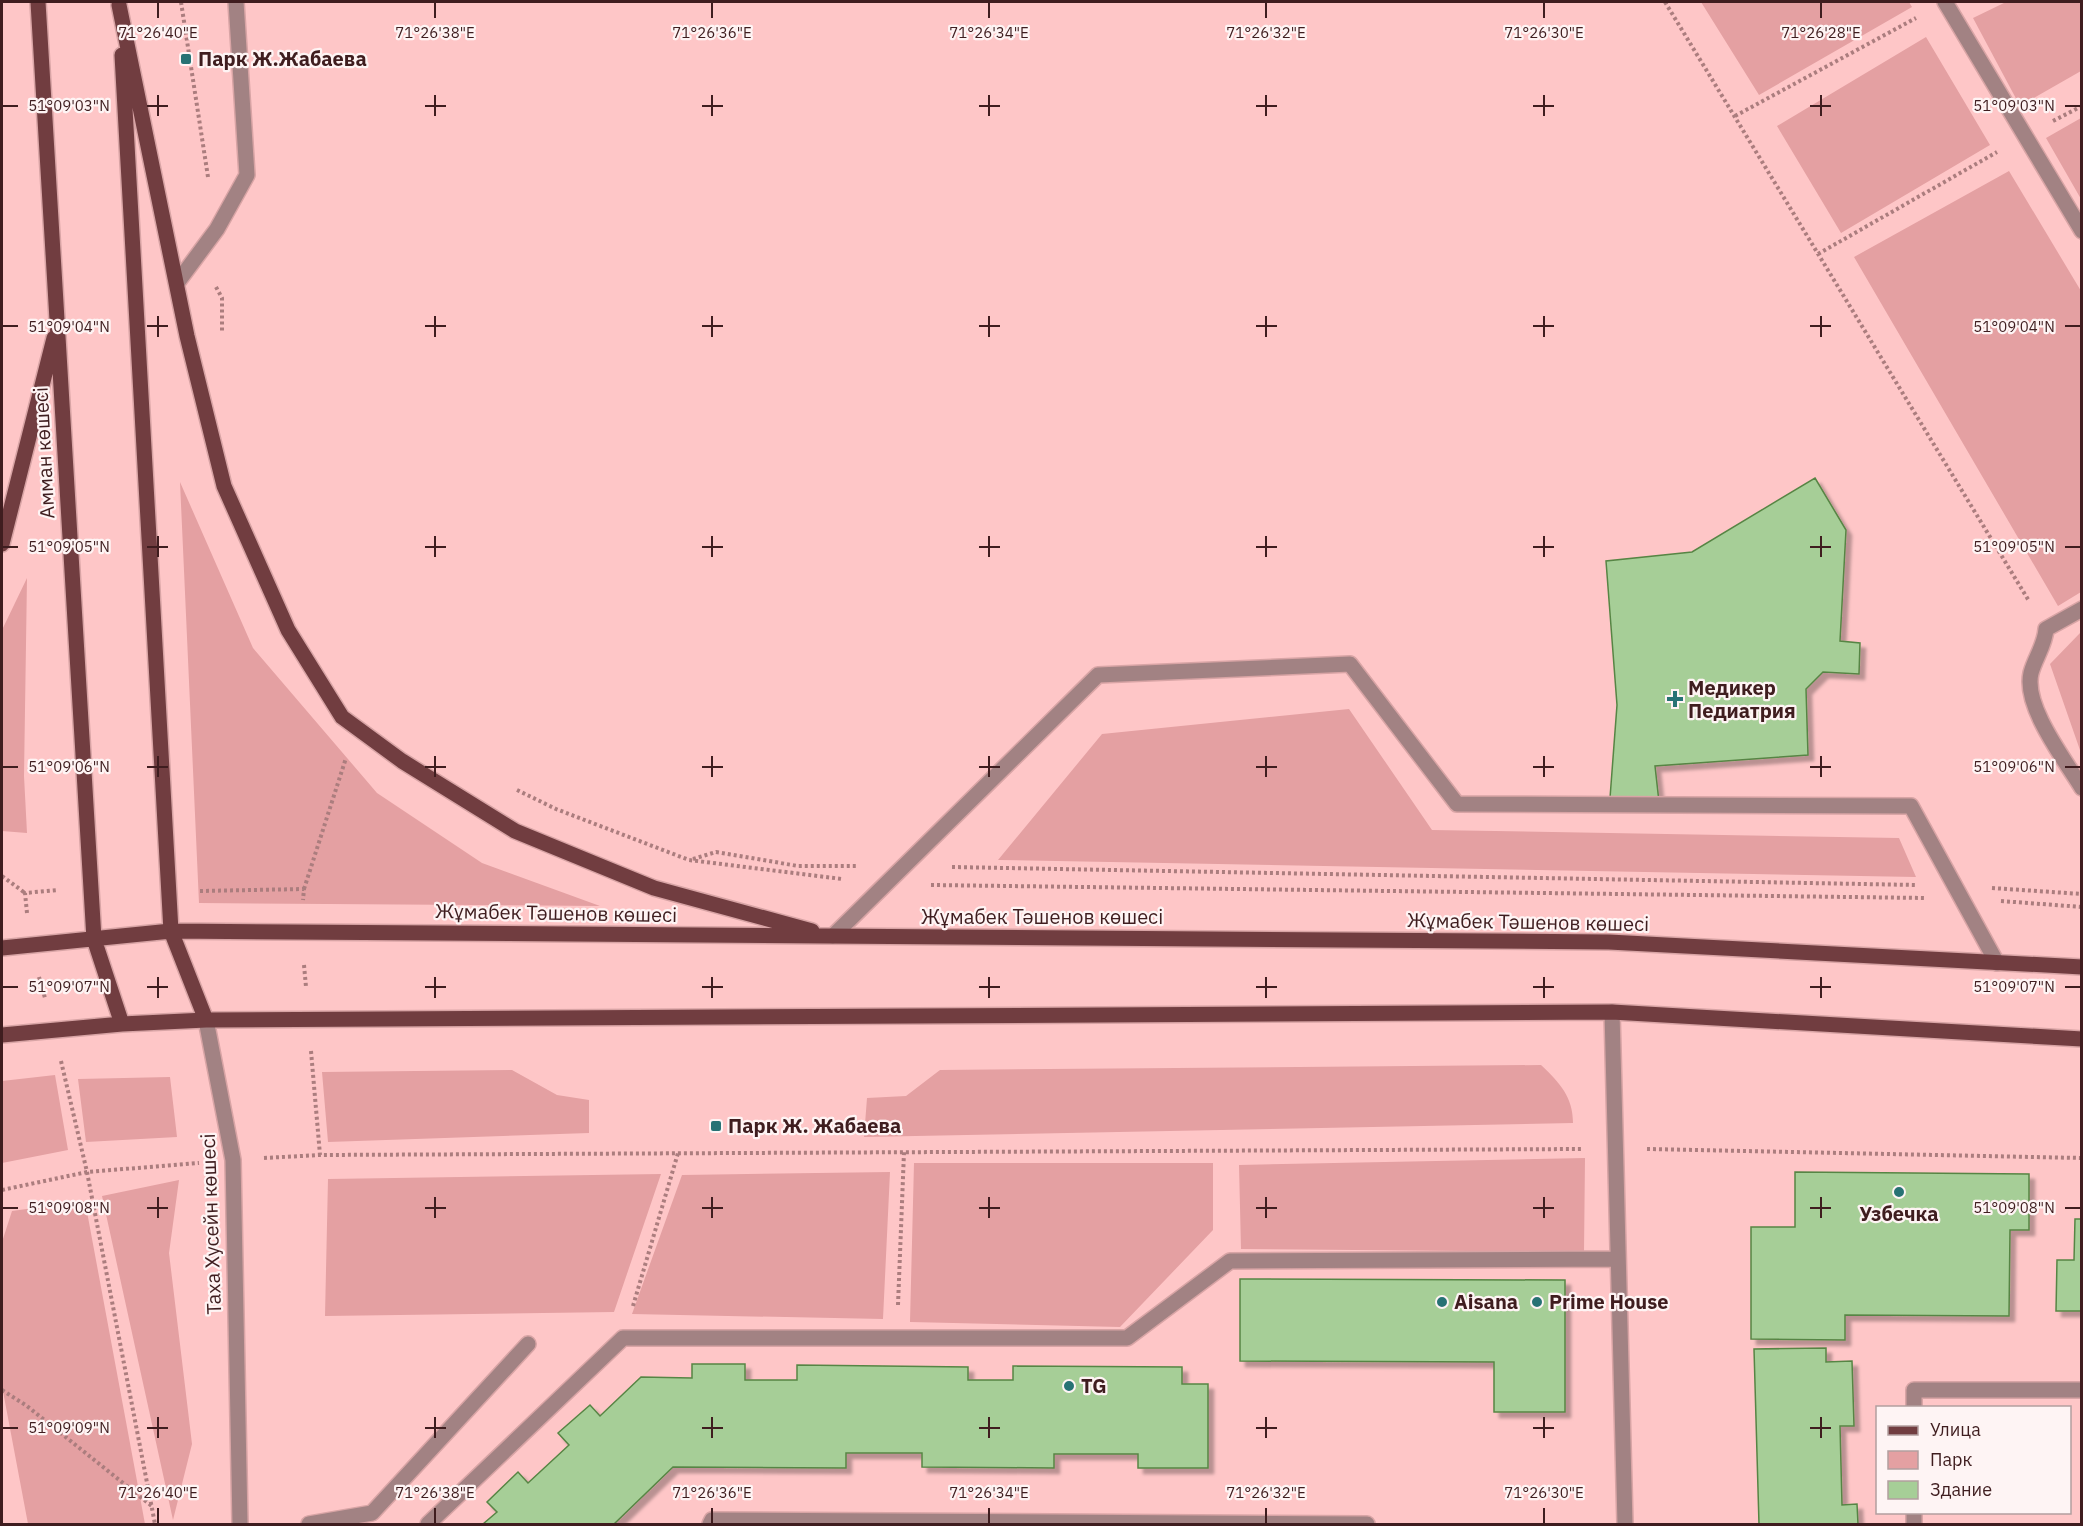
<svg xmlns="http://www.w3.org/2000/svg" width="2083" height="1526" viewBox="0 0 2083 1526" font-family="'IBM Plex Sans',sans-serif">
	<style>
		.green { fill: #e4a0a2 }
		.building { fill: #a6ce97; stroke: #578544; stroke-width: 1.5; filter: url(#shadow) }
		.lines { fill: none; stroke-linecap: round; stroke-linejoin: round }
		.minor-casing { stroke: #d8a4a5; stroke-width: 18 }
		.major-casing { stroke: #d8a4a5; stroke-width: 18 }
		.path { stroke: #ab7d7e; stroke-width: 4; stroke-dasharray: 3 3; stroke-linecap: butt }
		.minor { stroke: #a28283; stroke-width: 15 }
		.major { stroke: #713d40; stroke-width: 15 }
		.ticks { fill: none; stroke: #3f1d1f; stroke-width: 2 }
		.poi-dot { fill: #277274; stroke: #fef4f4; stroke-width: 2 }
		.labels { text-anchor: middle; stroke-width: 4.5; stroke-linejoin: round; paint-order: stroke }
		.poi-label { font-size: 20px; font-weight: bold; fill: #3f1d1f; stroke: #fef4f4; text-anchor: start }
		.street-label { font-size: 20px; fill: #3f1d1f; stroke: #fef4f4 }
		.ticks-label { font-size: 15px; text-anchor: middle; fill: #3f1d1f; stroke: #fef4f4; stroke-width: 4.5; stroke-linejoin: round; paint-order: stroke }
	</style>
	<defs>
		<filter id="shadow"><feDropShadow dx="5.5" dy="5.5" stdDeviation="1.5" flood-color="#0004"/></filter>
	</defs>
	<rect width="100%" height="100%" fill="#fec6c7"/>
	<path class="green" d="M 1701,2 L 1909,2 L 1912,7 L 1759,95 Z
		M 2006,2 L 2081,2 L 2081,71 L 2020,106 L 1973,18 Z
		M 1926,37 L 1990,145 L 1841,233 L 1777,126 Z
		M 2081,118 L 2081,199 L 2046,138 Z
		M 2009,171 L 2081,291 L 2081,592 L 2058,606 L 1854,257 Z
		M 180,482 L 253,648 L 377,793 L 482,863 L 600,906 L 199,903 Z
		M 27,578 L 24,776 L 27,833 L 2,831 L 2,630 Z
		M 2081,632 L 2081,753 L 2050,664 Z
		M 1349,709 L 1432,830 L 1899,838 L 1916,877 L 998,860 L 1102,734 Z
		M 1541,1065 C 1560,1083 1573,1097 1573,1123 L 864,1137 L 867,1098 L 906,1096 L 940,1070 Z
		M 512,1070 L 557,1095 L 589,1100 L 589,1133 L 328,1142 L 322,1072 Z
		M 55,1075 L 68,1150 L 2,1163 L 2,1081 Z
		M 170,1077 L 177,1137 L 86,1142 L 78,1079 Z
		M 1585,1158 L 1584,1252 L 1241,1249 L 1239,1165 Z
		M 914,1163 L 1213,1163 L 1213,1230 L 1120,1327 L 910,1322 Z
		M 890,1172 L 883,1319 L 632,1314 L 682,1175 Z
		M 661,1174 L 614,1312 L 325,1316 L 328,1179 Z
		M 179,1180 L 169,1253 L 192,1444 L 173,1520 L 102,1196 Z
		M 85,1201 L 145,1524 L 28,1524 L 2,1386 L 2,1242 L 12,1211 Z"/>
	<path class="building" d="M 1815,478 L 1846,530 L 1840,641 L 1860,643 L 1859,674 L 1823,672 L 1806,689 L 1808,755 L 1655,766 L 1659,802 L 1610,798 L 1617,705 L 1606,561 L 1692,552 Z
		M 1795,1172 L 2029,1174 L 2029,1230 L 2010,1230 L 2009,1316 L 1845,1315 L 1845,1340 L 1751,1339 L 1751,1227 L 1795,1227 Z
		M 2075,1219 L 2082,1219 L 2082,1311 L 2056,1311 L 2057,1260 L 2074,1260 Z
		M 1240,1279 L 1565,1280 L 1565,1412 L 1494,1412 L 1494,1362 L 1240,1361 Z
		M 1826,1348 L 1826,1362 L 1852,1361 L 1854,1426 L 1840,1426 L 1842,1505 L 1857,1504 L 1858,1524 L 1759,1524 L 1754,1349 Z
		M 692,1364 L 745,1364 L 745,1380 L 797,1380 L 797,1365 L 968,1367 L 968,1380 L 1013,1380 L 1013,1366 L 1182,1367 L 1182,1384 L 1208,1384 L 1208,1468 L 1138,1468 L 1138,1454 L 1054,1454 L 1054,1468 L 922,1467 L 922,1453 L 846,1453 L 846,1468 L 673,1467 L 614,1524 L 483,1524 L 497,1512 L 487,1502 L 518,1472 L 528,1483 L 569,1445 L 558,1433 L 590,1405 L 600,1416 L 641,1377 L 692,1378 Z"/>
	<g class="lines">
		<g class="minor-casing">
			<path id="minor" d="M 1945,2 L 2082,231
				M 177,283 L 217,229 L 247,175 L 236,2
				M 2082,609 L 2046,629 C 2045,645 2035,658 2031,673 C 2023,706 2065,760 2082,788
				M 833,936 L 1098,675 L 1350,664 L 1457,804 L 1911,806 L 1997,963
				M 1612,1012 L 1625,1524
				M 206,1020 L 233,1160 L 240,1524
				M 1914,1408 L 1914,1390 L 2082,1390
				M 1914,1512 L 1914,1524
				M 309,1524 L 372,1513 L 528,1344
				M 428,1524 L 623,1338 L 1127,1338 L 1230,1261 L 1618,1259
				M 710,1524 L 712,1520 L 1367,1524"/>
		</g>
		<g class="major-casing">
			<path id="major" d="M 38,2 L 94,939 L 122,1024
				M 119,5 L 187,336 L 224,486 L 288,630 L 342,717 L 402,761 L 515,831 L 654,888 L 812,931
				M 122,55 L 171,931 L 206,1020
				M 2,544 L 54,338
				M 2,948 L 171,931 L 1609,942 L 2082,967
				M 2,1035 L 122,1024 L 206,1020 L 1612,1012 L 2082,1039"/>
		</g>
		<path class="path" d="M 181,2 L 208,177
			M 1665,2 L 2029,601
			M 1735,116 L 1916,18
			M 2053,121 L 2082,106
			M 1818,254 L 1997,152
			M 216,287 L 222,298 L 222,332
			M 517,790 L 556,809 L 689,860 L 842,879
			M 693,859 L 716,852 L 798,866 L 857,866
			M 952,867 L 1916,885
			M 2,876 L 25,893
			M 931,885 L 1925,898
			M 1992,888 L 2082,894
			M 304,889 L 346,758
			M 200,891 L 304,889 L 303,900
			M 2001,901 L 2082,907
			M 27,913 L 25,893 L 58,890
			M 304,965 L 306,987
			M 39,977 L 45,998
			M 311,1051 L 320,1155
			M 61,1061 L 87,1172 L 155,1524
			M 1647,1149 L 2082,1158
			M 264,1158 L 320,1155 L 1582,1149
			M 2,1190 L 87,1172 L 199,1163
			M 898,1305 L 904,1152
			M 633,1306 L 678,1153
			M 2,1390 L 27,1406 L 153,1507"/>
		<use href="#minor" class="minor"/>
		<use href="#major" class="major"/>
	</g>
	<path class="ticks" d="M 158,3 L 158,18M 435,3 L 435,18M 712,3 L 712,18M 989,3 L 989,18M 1266,3 L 1266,18M 1544,3 L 1544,18M 1821,3 L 1821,18M 158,95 L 158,116M 435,95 L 435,116M 712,95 L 712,116M 989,95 L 989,116M 1266,95 L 1266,116M 1544,95 L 1544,116M 1821,95 L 1821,116M 3,106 L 18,106M 147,106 L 168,106M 425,106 L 446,106M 702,106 L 723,106M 979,106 L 1000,106M 1256,106 L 1277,106M 1533,106 L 1554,106M 1810,106 L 1831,106M 2065,106 L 2080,106M 158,316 L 158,337M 435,316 L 435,337M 712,316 L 712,337M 989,316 L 989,337M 1266,316 L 1266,337M 1544,316 L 1544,337M 1821,316 L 1821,337M 3,326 L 18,326M 147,326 L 168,326M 425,326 L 446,326M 702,326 L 723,326M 979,326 L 1000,326M 1256,326 L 1277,326M 1533,326 L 1554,326M 1810,326 L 1831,326M 2065,326 L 2080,326M 158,536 L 158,557M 435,536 L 435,557M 712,536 L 712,557M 989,536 L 989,557M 1266,536 L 1266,557M 1544,536 L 1544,557M 1821,536 L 1821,557M 3,547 L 18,547M 147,547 L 168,547M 425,547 L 446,547M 702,547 L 723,547M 979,547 L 1000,547M 1256,547 L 1277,547M 1533,547 L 1554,547M 1810,547 L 1831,547M 2065,547 L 2080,547M 158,756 L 158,777M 435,756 L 435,777M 712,756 L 712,777M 989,756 L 989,777M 1266,756 L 1266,777M 1544,756 L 1544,777M 1821,756 L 1821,777M 3,767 L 18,767M 147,767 L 168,767M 425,767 L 446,767M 702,767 L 723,767M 979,767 L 1000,767M 1256,767 L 1277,767M 1533,767 L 1554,767M 1810,767 L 1831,767M 2065,767 L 2080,767M 158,977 L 158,998M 435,977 L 435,998M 712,977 L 712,998M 989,977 L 989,998M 1266,977 L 1266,998M 1544,977 L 1544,998M 1821,977 L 1821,998M 3,987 L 18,987M 147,987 L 168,987M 425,987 L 446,987M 702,987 L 723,987M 979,987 L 1000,987M 1256,987 L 1277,987M 1533,987 L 1554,987M 1810,987 L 1831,987M 2065,987 L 2080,987M 158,1197 L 158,1218M 435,1197 L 435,1218M 712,1197 L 712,1218M 989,1197 L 989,1218M 1266,1197 L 1266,1218M 1544,1197 L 1544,1218M 1821,1197 L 1821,1218M 3,1208 L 18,1208M 147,1208 L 168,1208M 425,1208 L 446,1208M 702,1208 L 723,1208M 979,1208 L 1000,1208M 1256,1208 L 1277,1208M 1533,1208 L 1554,1208M 1810,1208 L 1831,1208M 2065,1208 L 2080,1208M 158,1417 L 158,1438M 435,1417 L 435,1438M 712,1417 L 712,1438M 989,1417 L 989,1438M 1266,1417 L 1266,1438M 1544,1417 L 1544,1438M 1821,1417 L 1821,1438M 3,1428 L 18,1428M 147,1428 L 168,1428M 425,1428 L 446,1428M 702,1428 L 723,1428M 979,1428 L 1000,1428M 1256,1428 L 1277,1428M 1533,1428 L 1554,1428M 1810,1428 L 1831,1428M 158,1508 L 158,1523M 435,1508 L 435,1523M 712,1508 L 712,1523M 989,1508 L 989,1523M 1266,1508 L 1266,1523M 1544,1508 L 1544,1523"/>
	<g class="poi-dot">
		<rect x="180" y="53" width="12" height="12" rx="3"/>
		<path d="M1672 690h6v6h6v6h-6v6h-6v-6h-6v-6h6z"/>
		<rect x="710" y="1120" width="12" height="12" rx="3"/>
		<circle cx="1899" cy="1192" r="6"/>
		<circle cx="1442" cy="1302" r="6"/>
		<circle cx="1537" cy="1302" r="6"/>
		<circle cx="1069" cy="1386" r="6"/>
	</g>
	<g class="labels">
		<g class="poi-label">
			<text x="198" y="66">Парк Ж.Жабаева</text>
			<text x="1688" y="695">Медикер<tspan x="1688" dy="23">Педиатрия</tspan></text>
			<text x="728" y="1133">Парк Ж. Жабаева</text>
			<text x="1899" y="1221" text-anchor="middle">Узбечка</text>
			<text x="1454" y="1309">Aisana</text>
			<text x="1549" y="1309">Prime House</text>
			<text x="1081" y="1393">TG</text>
		</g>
		<g class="street-label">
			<text transform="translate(44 453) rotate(-93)" y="7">Амман көшесі</text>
			<text transform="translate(556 913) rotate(1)" y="7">Жұмабек Тәшенов көшесі</text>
			<text x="1042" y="924">Жұмабек Тәшенов көшесі</text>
			<text transform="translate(1528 922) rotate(1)" y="7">Жұмабек Тәшенов көшесі</text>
			<text transform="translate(211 1224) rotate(-92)" y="7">Таха Хусейн көшесі</text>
		</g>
	</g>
	<g class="ticks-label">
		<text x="158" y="38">71°26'40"E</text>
		<text x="435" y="38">71°26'38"E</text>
		<text x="712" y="38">71°26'36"E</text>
		<text x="989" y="38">71°26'34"E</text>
		<text x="1266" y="38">71°26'32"E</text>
		<text x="1544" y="38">71°26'30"E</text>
		<text x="1821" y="38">71°26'28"E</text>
		<text x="2014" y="111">51°09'03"N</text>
		<text x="69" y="111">51°09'03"N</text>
		<text x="2014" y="332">51°09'04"N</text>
		<text x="69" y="332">51°09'04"N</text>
		<text x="2014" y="552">51°09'05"N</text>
		<text x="69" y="552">51°09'05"N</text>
		<text x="2014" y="772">51°09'06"N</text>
		<text x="69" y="772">51°09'06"N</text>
		<text x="2014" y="992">51°09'07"N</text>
		<text x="69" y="992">51°09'07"N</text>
		<text x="2014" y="1213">51°09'08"N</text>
		<text x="69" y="1213">51°09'08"N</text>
		<text x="69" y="1433">51°09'09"N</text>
		<text x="158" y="1498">71°26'40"E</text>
		<text x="435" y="1498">71°26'38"E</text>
		<text x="712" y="1498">71°26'36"E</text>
		<text x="989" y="1498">71°26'34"E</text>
		<text x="1266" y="1498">71°26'32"E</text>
		<text x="1544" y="1498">71°26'30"E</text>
	</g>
	<rect width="2083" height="1526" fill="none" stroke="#3f1d1f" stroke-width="6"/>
	<rect x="1876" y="1406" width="195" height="108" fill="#fef4f4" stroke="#b29e9f" stroke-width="1.5"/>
	<rect x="1888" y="1426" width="30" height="9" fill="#713d40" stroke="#b29e9f" stroke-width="1.5"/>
	<text x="1930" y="1436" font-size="18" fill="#3f1d1f">Улица</text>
	<rect x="1888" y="1451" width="30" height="18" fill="#e4a0a2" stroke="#b29e9f" stroke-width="1.5"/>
	<text x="1930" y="1466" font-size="18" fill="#3f1d1f">Парк</text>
	<rect x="1888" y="1481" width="30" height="18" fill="#a6ce97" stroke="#b29e9f" stroke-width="1.5"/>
	<text x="1930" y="1496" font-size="18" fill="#3f1d1f">Здание</text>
</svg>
